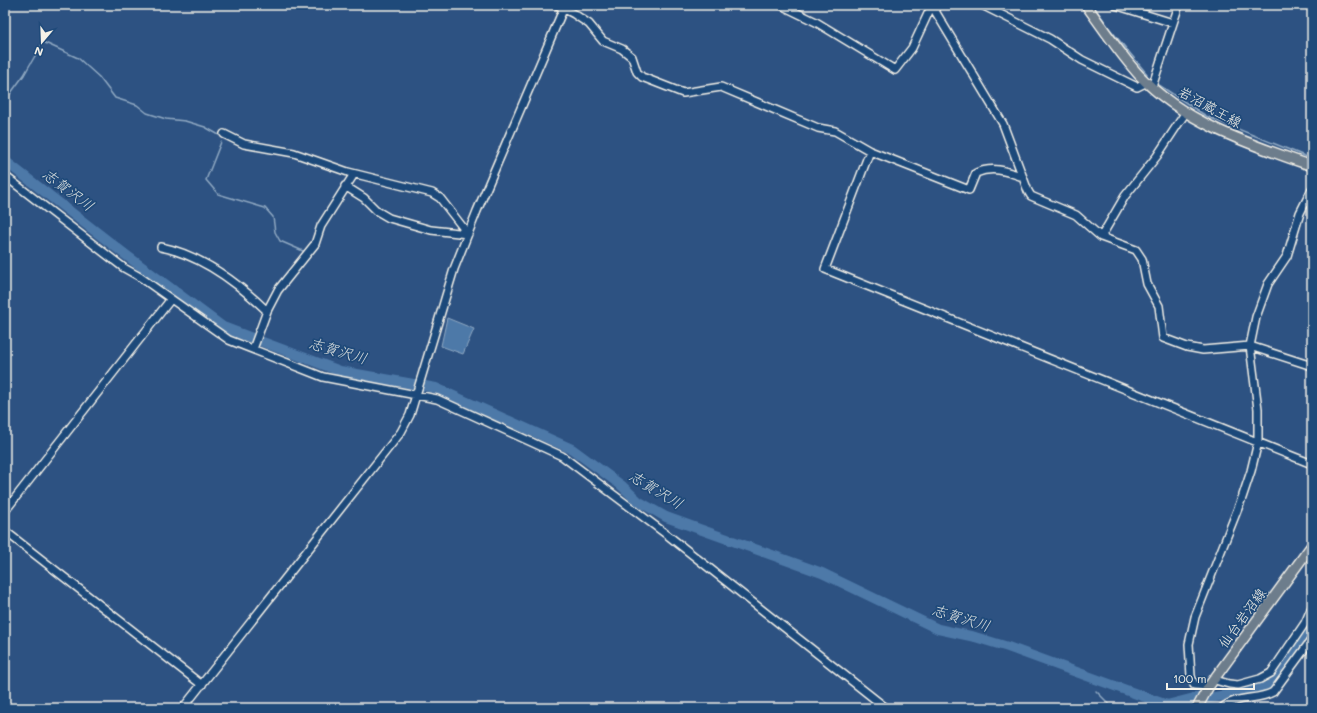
<svg xmlns="http://www.w3.org/2000/svg" width="1317" height="713" viewBox="0 0 1317 713" font-family="Mali,'Klee One',sans-serif">
	<style>
		.water { fill: #4d79a8; stroke: #90a9c2 }
		.lines { fill: none; stroke-linecap: round; stroke-linejoin: round }
		.stream { stroke: #90a9c2; stroke-width: 1.5 }
		.river { stroke: #4d79a8; stroke-width: 10 }
		.minor-casing { stroke: #f4f1e8; stroke-width: 10 }
		.major-casing { stroke: #f4f1e8; stroke-width: 12 }
		.minor { stroke: #1f4a7a; stroke-width: 7 }
		.major { stroke: #6d7d8c; stroke-width: 9 }
		.labels { text-anchor: middle; stroke-width: 3.5; stroke-linejoin: round; paint-order: stroke }
		.street-label { font-size: 14px; fill: #f4f1e8; stroke: #1f4a7a }
		.water-label { font-size: 15px; font-style: italic; fill: #dbdfde; stroke: #1f4a7a }
	</style>
	<rect width="100%" height="100%" fill="#2d5282"/>
	<filter id="ink" filterUnits="userSpaceOnUse"><feTurbulence type="fractalNoise" baseFrequency=".025" numOctaves="2"/><feDisplacementMap in="SourceGraphic" scale="8" xChannelSelector="R" yChannelSelector="G"/><feConvolveMatrix kernelMatrix="1 2 1 2 8 2 1 2 1" color-interpolation-filters="sRGB"/></filter>
	<g filter="url(#ink)">
		<path class="water" d="M 447,318 L 474,329 L 463,354 L 441,346 Z"/>
		<g class="lines">
			<path class="stream" d="M 1093,5 L 1110,29 L 1147,74
				M 1159,85 L 1206,116 L 1312,159
				M 5,101 L 24,75 L 43,42 L 78,58 L 99,77 L 115,98 L 137,105 L 147,113 L 166,119 L 185,121 L 205,127 L 219,135
				M 221,142 L 206,180 L 218,194 L 265,208 L 273,217 L 275,232 L 280,241 L 303,251
				M 1098,684 L 1100,680
				M 1096,691 L 1113,708"/>
			<path class="river" d="M 5,161 L 126,255 L 223,327 L 340,371 L 436,388 L 572,449 L 621,485 L 638,501 L 666,517 L 822,573 L 938,629 L 975,637 L 1008,647 L 1167,705 L 1198,697 L 1210,698 L 1253,690 L 1268,687 L 1276,680 L 1312,624"/>
			<g class="minor-casing">
				<path id="minor" d="M 557,5 L 574,14 L 589,24 L 603,41 L 622,49 L 632,57 L 637,72 L 642,77 L 683,93 L 721,87 L 818,128 L 835,131 L 870,151 L 969,190 L 976,173 C 993,166 1006,171 1023,177
					M 781,5 L 816,22 L 895,70 L 912,48 L 932,5
					M 982,5 L 1050,39 L 1082,60 L 1137,87 L 1147,82
					M 1115,5 L 1173,23
					M 932,6 L 1003,124 L 1028,191 L 1031,196 L 1076,215 L 1101,237 L 1136,250 L 1142,259 L 1147,284 L 1159,306 L 1163,338 L 1187,347 L 1203,350 L 1250,346 L 1312,366
					M 1152,87 L 1179,5
					M 224,134 L 244,144 L 294,153 L 348,172 L 432,193 L 440,198 L 468,234
					M 870,151 L 825,269 L 1312,464
					M 5,176 L 124,268 L 140,277 L 229,340 L 323,377 L 437,399 L 562,456 L 670,537 L 886,708
					M 345,186 L 364,198 L 377,211 L 389,218 L 431,230 L 468,234
					M 1101,237 L 1125,196 L 1157,156 L 1186,112
					M 161,247 C 201,255 238,283 267,311
					M 253,349 L 267,311 L 278,290 L 315,244 L 321,226 L 354,174
					M 5,511 L 171,299
					M 5,531 L 202,685
					M 1215,680 L 1229,684 L 1238,685 L 1260,679 L 1271,673 L 1305,623 L 1312,607
					M 1209,686 L 1194,685 L 1191,676 L 1189,644 L 1195,617 L 1242,498 L 1251,471 L 1258,442 L 1258,409 L 1250,346 L 1256,317 L 1268,284 L 1287,256 L 1300,213 L 1312,189
					M 183,708 L 401,432 L 410,415 L 454,269 L 477,211 L 565,5
					M 1222,708 C 1237,695 1257,701 1273,692 L 1312,639"/>
			</g>
			<g class="major-casing">
				<path id="major" d="M 1086,5 C 1103,28 1119,53 1139,75 C 1184,123 1252,145 1312,166
					M 1197,708 L 1209,686 L 1312,545"/>
			</g>
			<use href="#minor" class="minor"/>
			<use href="#major" class="major"/>
		</g>
	</g>
	<g class="labels">
		<g class="street-label">
			<text transform="translate(1210 107) rotate(29)" y="5">岩沼蔵王線</text>
			<text transform="translate(1242 618) rotate(-54)" y="5">仙台岩沼線</text>
		</g>
		<g class="water-label">
			<text transform="translate(68 190) rotate(37)" y="5">志賀沢川</text>
			<text transform="translate(338 351) rotate(16)" y="5">志賀沢川</text>
			<text transform="translate(656 490) rotate(31)" y="5">志賀沢川</text>
			<text transform="translate(961 618) rotate(17)" y="5">志賀沢川</text>
		</g>
	</g>
	<rect width="1317" height="713" fill="none" stroke="#1f4a7a" stroke-width="20"/>
	<rect x="10" y="10" width="1297" height="693" fill="none" stroke="#f4f1e8" stroke-width="1.5" filter="url(#ink)"/>
	<g transform="translate(42 42) rotate(199)" stroke="#1f4a7a" stroke-width="3" paint-order="stroke">
	<path d="M0-3L7 15L0 10L-7 15Z" fill="#f4f1e8"/>
	<text y="-6" font-size="11" font-weight="bold" text-anchor="middle" fill="#f4f1e8">N</text>
	</g>
	<path d="M1167 683v6h87v-6" fill="none" stroke="#f4f1e8" stroke-width="2"/>
	<text x="1173" y="683" font-size="12" fill="#f4f1e8" stroke="#1f4a7a" stroke-width="3" paint-order="stroke">100 m</text>
</svg>
